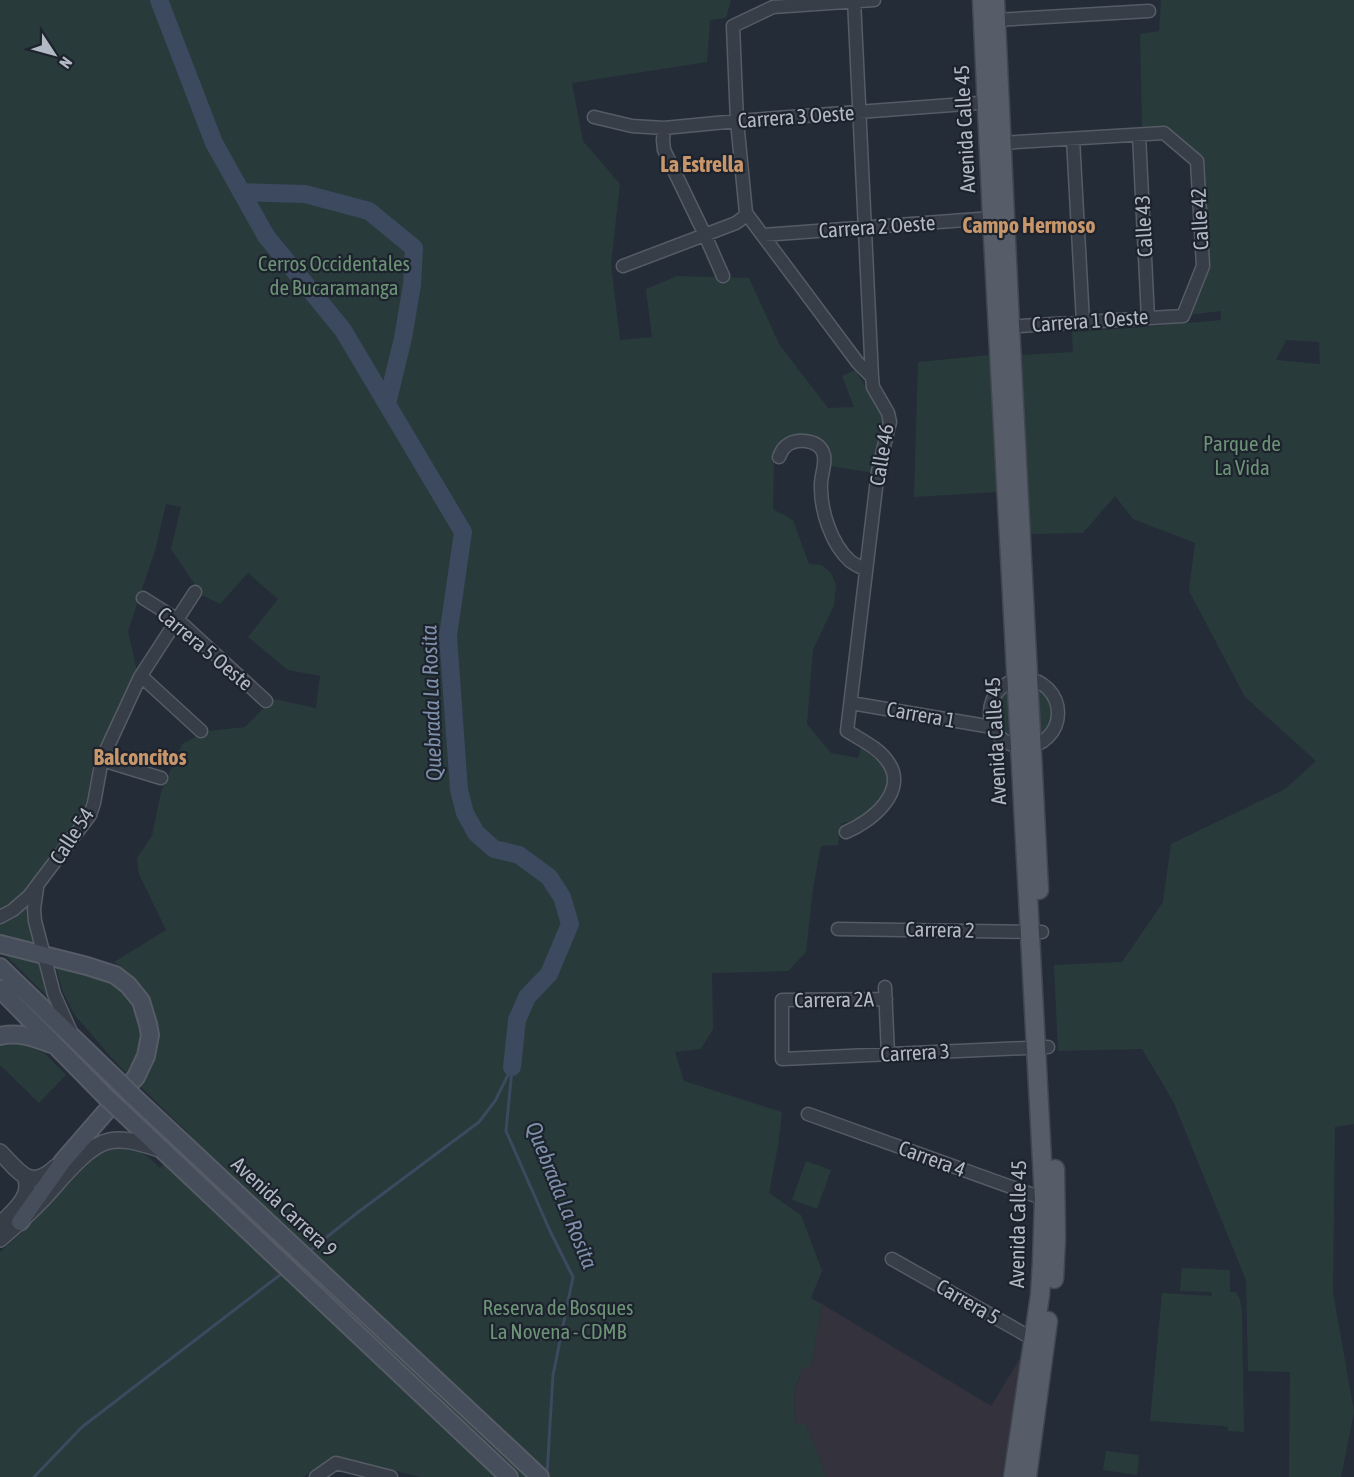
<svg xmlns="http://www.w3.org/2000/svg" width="1354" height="1477" viewBox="0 0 1354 1477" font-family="'Asap Condensed',sans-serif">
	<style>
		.medical { fill: #34323d }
		.green { fill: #293a3b; fill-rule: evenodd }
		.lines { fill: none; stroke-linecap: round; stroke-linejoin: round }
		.stream { stroke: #3c495f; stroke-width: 3 }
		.river { stroke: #3c495f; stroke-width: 18 }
		.minor-casing { stroke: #565c66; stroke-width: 15 }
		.tertiary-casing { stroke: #565c66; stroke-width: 18 }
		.secondary-casing { stroke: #565c66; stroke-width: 20 }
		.primary-casing { stroke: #414751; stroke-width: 21 }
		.minor { stroke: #383e48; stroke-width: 12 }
		.tertiary { stroke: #383e48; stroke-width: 15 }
		.secondary { stroke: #464d5b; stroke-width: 16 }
		.primary { stroke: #565d68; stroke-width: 18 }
		.secondary-bridge-casing { stroke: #565c66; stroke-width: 20; stroke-linecap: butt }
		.secondary-bridge { stroke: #464d5b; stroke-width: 16 }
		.labels { text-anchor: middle; stroke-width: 4.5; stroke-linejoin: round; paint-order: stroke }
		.street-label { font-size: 21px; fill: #b3b9c4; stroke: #1d232d }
		.park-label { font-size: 21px; fill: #6d9377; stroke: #1d232d }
		.neighbourhood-label { font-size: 22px; font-weight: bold; fill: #c8966b; stroke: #1d232d }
		.water-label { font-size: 22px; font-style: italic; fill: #7e8faa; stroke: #1d232d }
	</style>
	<rect width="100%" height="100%" fill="#242c38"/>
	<path class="medical" d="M 822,1304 L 991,1406 L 1022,1355 L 1002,1477 L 826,1477 L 806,1424 L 795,1424 L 794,1392 L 803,1367 L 811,1367 Z"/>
	<path class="green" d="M 0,0 L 731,0 L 726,18 L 710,20 L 707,62 L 572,83 L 583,141 L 620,184 L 611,264 L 620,340 L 652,337 L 646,289 L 677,276 L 749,278 L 779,344 L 828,408 L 854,407 L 842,376 L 855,370 L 883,413 L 885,419 L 874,473 L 830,466 L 831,450 L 824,442 L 803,434 L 793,435 L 780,444 L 774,458 L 773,509 L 793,520 L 809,564 L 822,565 L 831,573 L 836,585 L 834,605 L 813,650 L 807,724 L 831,753 L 858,758 L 861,748 C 871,756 887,765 889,779 C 891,797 869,816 855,820 C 850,822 845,822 841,823 L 838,845 L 821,846 L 813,888 L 806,952 L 788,971 L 712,973 L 713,1029 L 701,1049 L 675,1052 L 684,1081 L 782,1112 L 778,1146 L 769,1193 L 801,1215 L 822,1271 L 811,1298 L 822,1304 L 811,1368 L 803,1367 L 794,1391 L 795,1423 L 806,1424 L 826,1477 L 420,1477 L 335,1456 L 303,1477 L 0,1477 L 0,1252 L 30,1225 L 90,1161 C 117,1139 137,1144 160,1168 L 191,1136 L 140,1086 C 144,1079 149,1073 152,1066 C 155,1060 155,1054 156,1048 C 163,1007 146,985 114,962 L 166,930 L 139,874 L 137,858 L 152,836 L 161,792 L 182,744 L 208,731 L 245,727 L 273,699 L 316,708 L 320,676 L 288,670 L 248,637 L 278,599 L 248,573 L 220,604 L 202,595 L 171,549 L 181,507 L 166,504 L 156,547 L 128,631 L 137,671 L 93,764 L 85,812 L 27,888 L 13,901 L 0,909 Z
		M 1161,0 L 1354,0 L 1354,1124 L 1335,1127 L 1333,1292 L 1354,1412 L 1341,1477 L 1289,1477 L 1290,1372 L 1248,1371 L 1246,1280 L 1173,1101 L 1142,1049 L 1058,1051 L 1054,965 L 1122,962 L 1163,902 L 1171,844 L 1285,789 L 1316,761 L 1245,697 L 1189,591 L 1195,543 L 1133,519 L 1115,496 L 1083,533 L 1030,534 L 1022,355 L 1073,352 L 1072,332 L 1146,327 L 1221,320 L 1221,311 L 1189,315 L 1210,265 L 1202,159 L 1163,126 L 1142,127 L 1140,34 L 1159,31 ZM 1286,340 L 1319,342 L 1320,364 L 1276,360 Z
		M 990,355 L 997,492 L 914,497 L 918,362 Z
		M 1038,687 C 1057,702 1062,723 1041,738 Z
		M 1007,690 L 1009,740 C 992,729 987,702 1007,690 Z
		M 30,906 L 37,946 L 0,937 L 0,924 L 13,918 Z
		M 0,950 L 41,960 L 49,998 Z
		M 56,968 C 73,971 91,973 107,980 C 134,993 148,1035 136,1063 C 134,1067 131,1071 128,1075 L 111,1057 L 74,1014 L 63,992 Z
		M 16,1044 L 29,1047 L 44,1053 L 66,1075 L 39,1103 L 0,1065 L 0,1046 Z
		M 806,1161 L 831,1170 L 817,1209 L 792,1200 Z
		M 1182,1268 L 1230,1270 L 1230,1292 L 1236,1292 L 1240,1300 L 1242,1311 L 1244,1432 L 1228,1431 L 1228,1427 L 1223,1426 L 1150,1421 L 1162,1293 L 1212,1296 L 1211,1292 L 1180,1291 Z
		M 1106,1451 L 1139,1455 L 1137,1475 L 1103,1470 Z"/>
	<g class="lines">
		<path class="stream" d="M 512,1069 L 506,1131 L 550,1231 L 573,1277 L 553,1375 L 547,1474
			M 308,1252 L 357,1213 L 479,1122 L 495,1101 L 512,1067
			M 34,1477 L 82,1427 L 285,1271"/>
		<path class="river" d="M 159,0 L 214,143 L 266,236 L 343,330 L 463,532 L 448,636 L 459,790 L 465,813 L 476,833 L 494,849 L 519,855 L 549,877 L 562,897 L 570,924 L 549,974 L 527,997 L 517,1020 L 512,1067
			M 241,192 L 305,194 L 369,211 L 414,248 L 412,285 L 403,338 L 387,404"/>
		<g class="minor-casing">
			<path id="minor" d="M 996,20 L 1149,11
				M 594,117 L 632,126 L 664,128 L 737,121 L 992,102
				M 664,128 L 663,140 L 664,150 L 705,235 L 723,276
				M 1139,135 L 1148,318
				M 1073,139 L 1083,322
				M 1001,143 L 1164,133 L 1197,161 L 1203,266 L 1183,316 L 1002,327
				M 746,213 L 737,121 L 733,26 L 773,7 L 874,0
				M 746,213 L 858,363 L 872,377
				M 763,235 L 992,218
				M 623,266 L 736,223 L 744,217 L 746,213
				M 779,457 C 781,453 782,449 786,446 C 796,438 817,439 823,452 C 827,461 821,475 821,484 C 820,509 831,544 850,561 C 855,565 861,567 866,570
				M 143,598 L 178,620 L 266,701
				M 141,676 L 201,731
				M990 713a34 34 0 1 1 68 0a34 34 0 1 1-68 0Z
				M 851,703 L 992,727
				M 102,760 L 161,778
				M 846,832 C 871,822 909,791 888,762 C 879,748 861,740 847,731 L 878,471 L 890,422 L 888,413 L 873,387 L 872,377 L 854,0
				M 37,888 L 34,909 L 35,921 L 54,994 L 71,1032
				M 0,917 L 13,910 L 29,896 L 90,815 L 94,803 L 102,759 L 140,677 L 195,592
				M 838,929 L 1042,932
				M 885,987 L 888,1055
				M 886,999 L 782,1000 L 782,1059 L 1048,1047
				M 808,1114 L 1050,1201
				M 892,1259 L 1033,1339 L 1038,1340
				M 316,1477 L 336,1463 L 391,1477"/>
		</g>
		<g class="tertiary-casing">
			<path id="tertiary" d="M 0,1152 C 19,1171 30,1192 56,1167
				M 0,1225 C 12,1212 34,1196 25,1177
				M 0,1239 C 14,1227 28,1215 41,1201 C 58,1184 85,1146 109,1141 C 127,1137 145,1145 163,1150"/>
		</g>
		<g class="secondary-casing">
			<path id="secondary" d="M 0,944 L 87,966 L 115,975 L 128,985 L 141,1001 L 148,1024 L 150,1035 L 146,1056 L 136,1077 L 63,1161 L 20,1222
				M 0,967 L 118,1081
				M 0,989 L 105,1096
				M 0,1036 C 19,1032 33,1037 51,1044
				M 133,1096 L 540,1477
				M 120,1110 L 509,1477"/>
		</g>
		<g class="primary-casing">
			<path id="primary" d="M 982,0 L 992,218 L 1044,1199 L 1042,1262 L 1040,1295 L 1013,1477
				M 995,0 L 1010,326 L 1039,890
				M 1054,1279 L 1056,1238 L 1055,1169
				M 1027,1477 L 1048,1321"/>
		</g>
		<use href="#minor" class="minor"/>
		<use href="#tertiary" class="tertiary"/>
		<use href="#secondary" class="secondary"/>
		<use href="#primary" class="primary"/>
		<g class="secondary-bridge-casing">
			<path id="secondary-bridge" d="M 118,1081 L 133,1096
				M 105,1096 L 120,1110"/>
		</g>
		<use href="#secondary-bridge" class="secondary-bridge"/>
	</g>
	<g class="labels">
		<g class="street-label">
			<text transform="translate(796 117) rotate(-4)" y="7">Carrera 3 Oeste</text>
			<text transform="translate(965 129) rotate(-93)" y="7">Avenida Calle 45</text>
			<text transform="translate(1200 219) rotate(-93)" y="7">Calle 42</text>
			<text transform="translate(1144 226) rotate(-93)" y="7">Calle 43</text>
			<text transform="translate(877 227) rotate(-4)" y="7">Carrera 2 Oeste</text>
			<text transform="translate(1090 321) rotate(-4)" y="7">Carrera 1 Oeste</text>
			<text transform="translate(882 455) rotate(-81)" y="7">Calle 46</text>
			<text transform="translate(205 649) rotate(40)" y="7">Carrera 5 Oeste</text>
			<text transform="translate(921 715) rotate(10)" y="7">Carrera 1</text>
			<text transform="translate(996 741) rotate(-93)" y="7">Avenida Calle 45</text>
			<text transform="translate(72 836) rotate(-57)" y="7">Calle 54</text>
			<text transform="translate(940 930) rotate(1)" y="7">Carrera 2</text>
			<text transform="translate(834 1000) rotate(-1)" y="7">Carrera 2A</text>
			<text transform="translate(915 1053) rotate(-3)" y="7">Carrera 3</text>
			<text transform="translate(932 1159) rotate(20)" y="7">Carrera 4</text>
			<text transform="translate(284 1207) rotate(43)" y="7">Avenida Carrera 9</text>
			<text transform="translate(1018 1224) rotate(-89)" y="7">Avenida Calle 45</text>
			<text transform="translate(968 1302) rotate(30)" y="7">Carrera 5</text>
		</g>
		<g class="park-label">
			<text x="334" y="271">Cerros Occidentales<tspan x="334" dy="24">de Bucaramanga</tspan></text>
			<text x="1242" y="451">Parque de<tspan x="1242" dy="24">La Vida</tspan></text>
			<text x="558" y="1315">Reserva de Bosques<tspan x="558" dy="24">La Novena - CDMB</tspan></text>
		</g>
		<g class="neighbourhood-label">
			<text x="702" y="172">La Estrella</text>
			<text x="1029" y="233">Campo Hermoso</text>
			<text x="140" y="765">Balconcitos</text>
		</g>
		<g class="water-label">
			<text transform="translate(431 703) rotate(-92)" y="8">Quebrada La Rosita</text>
			<text transform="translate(562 1195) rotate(68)" y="8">Quebrada La Rosita</text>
		</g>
	</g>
	<g transform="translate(54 54) rotate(126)" stroke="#1d232d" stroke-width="4.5" paint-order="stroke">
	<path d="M0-4.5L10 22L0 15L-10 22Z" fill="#b3b9c4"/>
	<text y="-9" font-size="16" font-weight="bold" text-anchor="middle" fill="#b3b9c4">N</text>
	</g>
</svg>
